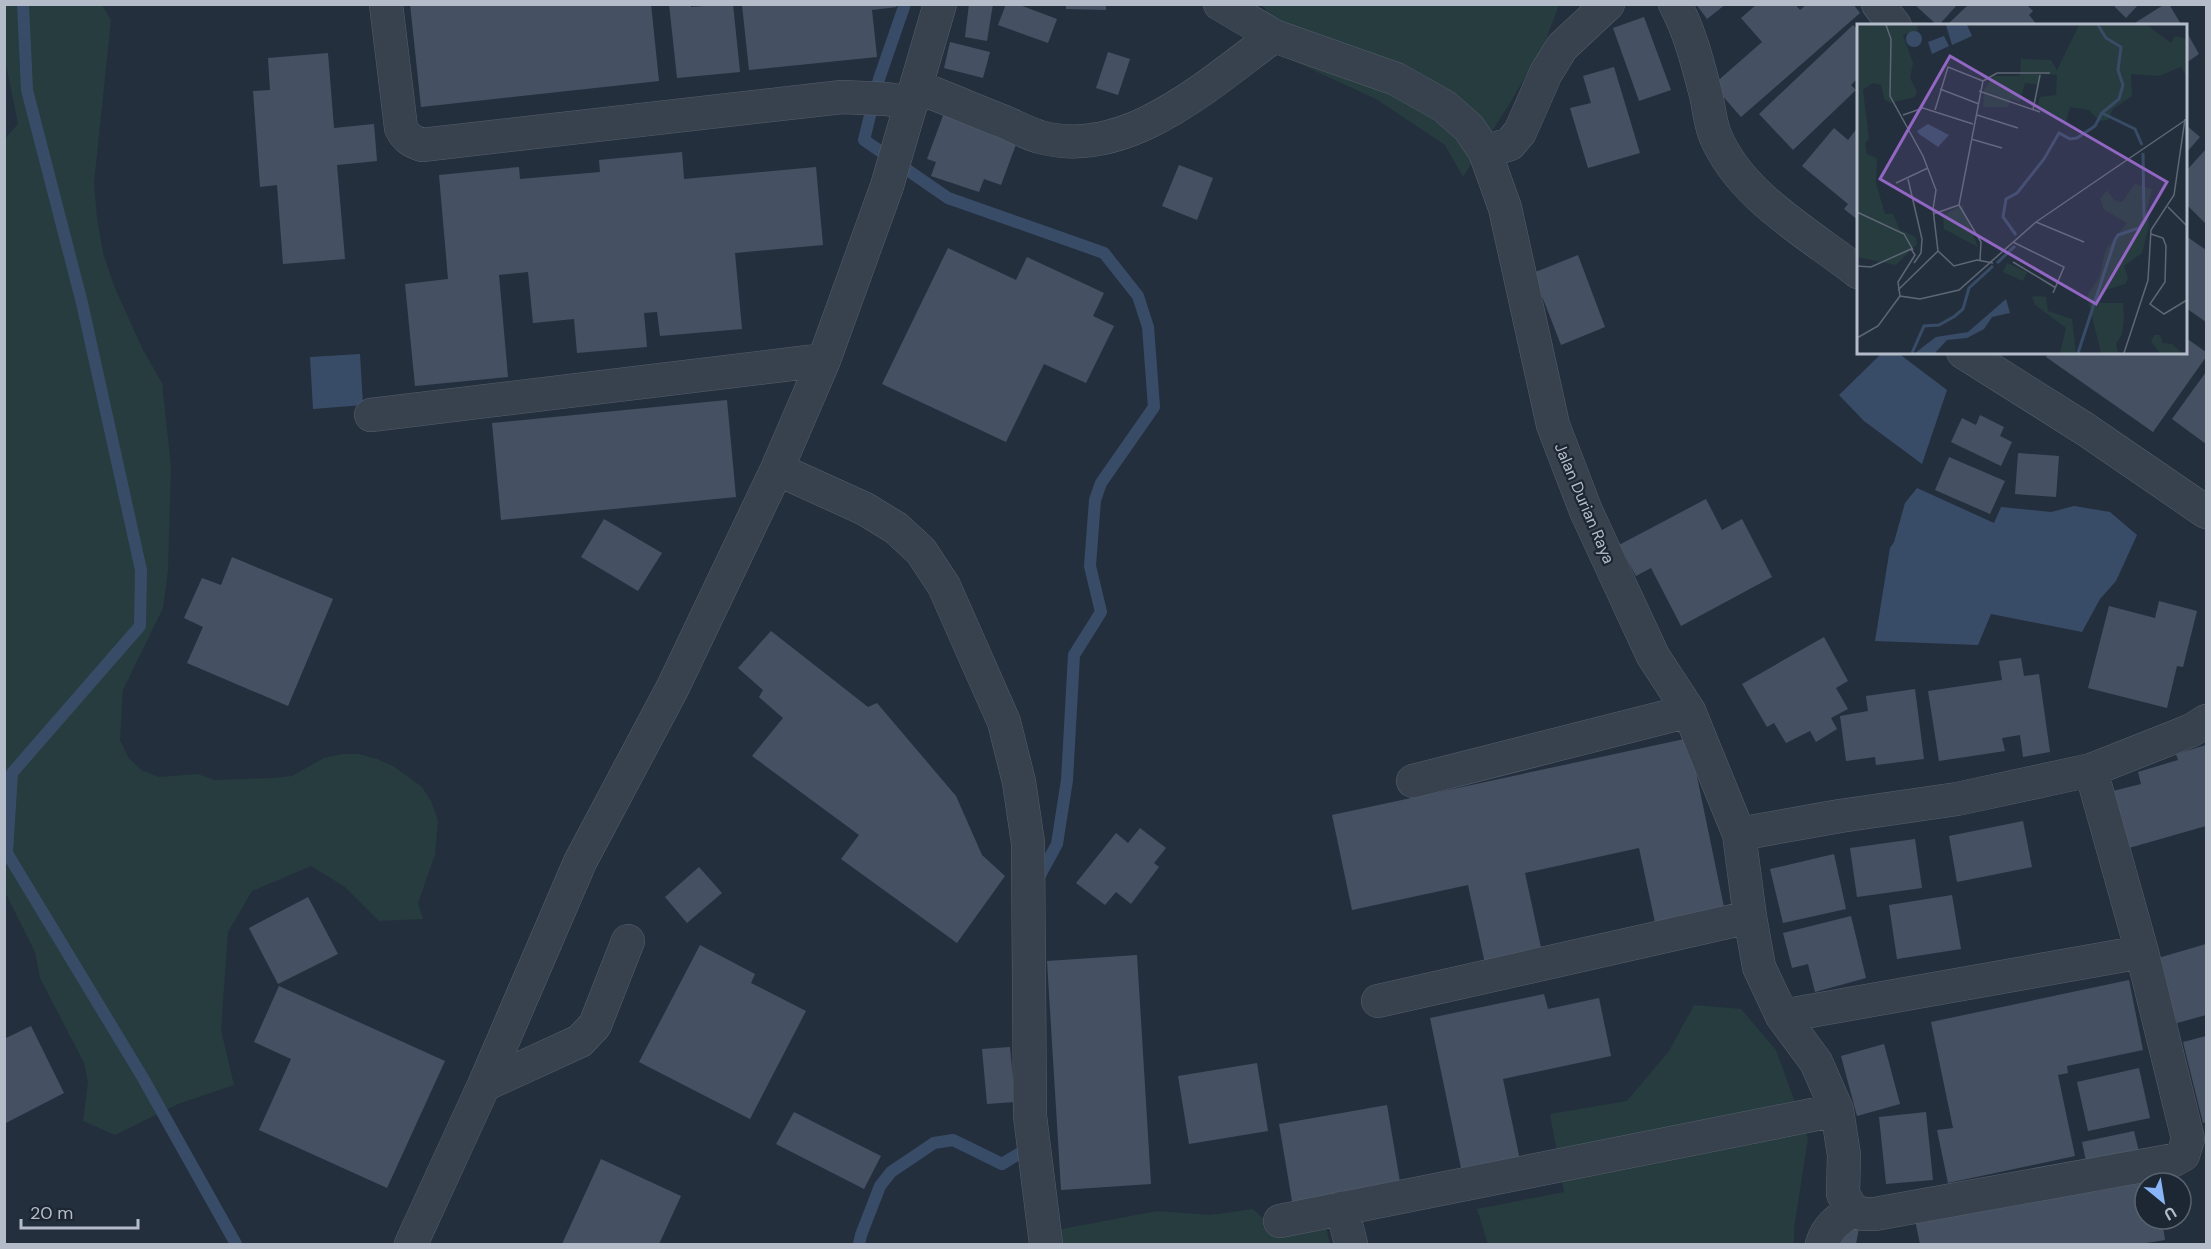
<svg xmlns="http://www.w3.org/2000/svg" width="2211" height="1249" viewBox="0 0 2211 1249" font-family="'DM Sans',sans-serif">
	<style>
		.green { fill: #263c3f }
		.water { fill: #394c67 }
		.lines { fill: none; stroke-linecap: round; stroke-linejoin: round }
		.stream { stroke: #394c67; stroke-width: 12 }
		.building { fill: #455162 }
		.minor-casing { stroke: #565f6c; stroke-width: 34 }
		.minor { stroke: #38414e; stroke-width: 33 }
		.labels { text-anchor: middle; stroke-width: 4.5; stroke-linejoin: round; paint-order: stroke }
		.street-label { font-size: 16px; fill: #b4bcc9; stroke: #1d2633 }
		.inset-river { fill: none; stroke: #394c67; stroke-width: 3 }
		.inset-road { fill: none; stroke: #5e6776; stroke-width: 1.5 }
		.view { fill: #9266c3; fill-opacity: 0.15; stroke: #9266c3; stroke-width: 3 }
		.inset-edge { fill: none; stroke: #b4bcc9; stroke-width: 3 }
	</style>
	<rect width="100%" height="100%" fill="#242f3e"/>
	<path class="green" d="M 5,4 L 102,5 L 111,20 L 94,183 L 97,218 L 103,253 L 114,286 L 143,350 L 162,383 L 171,466 L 168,571 L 163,608 L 123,690 L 120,740 L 128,757 L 141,770 L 159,777 L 198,774 L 214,780 L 273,778 L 292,776 L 324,758 L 342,754 L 359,754 L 377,759 L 393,766 L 422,787 L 431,801 L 438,820 L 435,855 L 418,903 L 423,919 L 379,921 L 345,887 L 311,866 L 252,891 L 228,932 L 221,1030 L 234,1085 L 178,1104 L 115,1135 L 83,1121 L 88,1082 L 84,1063 L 40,978 L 35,952 L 5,892 L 4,140 L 18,124 L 5,60 Z
		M 1261,5 L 1559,5 L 1544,45 L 1510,103 L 1463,177 L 1445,145 L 1376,99 L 1276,53 L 1265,8 Z
		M 1694,1005 L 1741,1009 L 1776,1050 L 1808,1138 L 1794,1228 L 1794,1244 L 1488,1244 L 1477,1209 L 1564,1192 L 1550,1114 L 1627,1101 L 1669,1051 Z
		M 1253,1209 L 1278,1232 L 1326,1227 L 1330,1244 L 1033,1244 L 1030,1235 L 1157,1211 L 1210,1215 Z"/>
	<path class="water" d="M 1882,353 L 1898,353 L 1947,390 L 1922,464 L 1864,421 L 1839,395 Z
		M 360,354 L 363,405 L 313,409 L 310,357 Z
		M 1917,488 L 1994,523 L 2001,507 L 2051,512 L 2074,506 L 2110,512 L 2137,535 L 2116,581 L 2100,599 L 2082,632 L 1991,614 L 1978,645 L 1875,641 L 1890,548 L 1894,542 L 1905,503 Z"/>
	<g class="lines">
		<path class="stream" d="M 23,4 L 27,90 L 82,303 L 141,570 L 140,626 L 12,773 L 7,853 L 143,1078 L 236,1244
			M 905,4 L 879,79 L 864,140 L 948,198 L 1104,253 L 1138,296 L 1148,327 L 1154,407 L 1101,483 L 1095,500 L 1090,566 L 1101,612 L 1074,655 L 1067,780 L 1057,844 L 1038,879
			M 859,1244 L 861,1235 L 880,1186 L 891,1172 L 934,1143 L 953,1140 L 1002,1164 L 1030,1147"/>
	</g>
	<path class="building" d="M 410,4 L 651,4 L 659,81 L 421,107 Z
		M 669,4 L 691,4 L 691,7 L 733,4 L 740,72 L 677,78 Z
		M 969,4 L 993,4 L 987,41 L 965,37 Z
		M 1006,4 L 1017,4 L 1057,19 L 1048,43 L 998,25 Z
		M 1696,4 L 1726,4 L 1707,19 Z
		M 1757,4 L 1795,4 L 1800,10 L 1807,4 L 1853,4 L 1860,13 L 1741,117 L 1713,85 L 1762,42 L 1741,18 Z
		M 1914,4 L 1958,4 L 1938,26 Z
		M 1969,4 L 2026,4 L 2033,11 L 2029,15 L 2038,26 L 1946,26 Z
		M 2112,4 L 2139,4 L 2126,18 Z
		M 2165,4 L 2169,4 L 2182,26 L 2130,26 Z
		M 742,5 L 896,5 L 897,7 L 872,10 L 877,57 L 749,70 Z
		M 1066,5 L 1106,5 L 1106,10 L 1066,9 Z
		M 1644,17 L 1671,90 L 1639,101 L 1613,28 Z
		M 1853,25 L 1858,30 L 1858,78 L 1851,85 L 1856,90 L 1793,150 L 1759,114 Z
		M 2186,31 L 2199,54 L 2186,63 Z
		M 950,42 L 990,52 L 983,78 L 944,68 Z
		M 1108,52 L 1130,59 L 1118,95 L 1096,88 Z
		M 328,53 L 334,128 L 374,124 L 377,161 L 337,165 L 345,259 L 283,264 L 277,185 L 260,187 L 253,91 L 270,90 L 268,58 Z
		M 1614,67 L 1640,153 L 1588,168 L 1570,108 L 1591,103 L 1583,76 Z
		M 944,113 L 1018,139 L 1001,185 L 984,179 L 979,192 L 931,176 L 936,162 L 927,159 Z
		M 2186,125 L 2200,137 L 2186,153 Z
		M 1858,127 L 1858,220 L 1844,209 L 1848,204 L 1802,166 L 1834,128 L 1848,140 Z
		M 2206,149 L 2206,224 L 2186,204 L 2186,171 Z
		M 682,152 L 684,179 L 816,167 L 823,245 L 735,253 L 742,329 L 660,336 L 657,312 L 644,313 L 647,347 L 577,353 L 574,319 L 533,323 L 528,272 L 499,275 L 508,377 L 415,386 L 405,284 L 448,279 L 439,175 L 519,167 L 520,179 L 600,172 L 599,160 Z
		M 1179,165 L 1213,178 L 1197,220 L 1162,206 Z
		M 2186,236 L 2206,250 L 2206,322 L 2186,308 Z
		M 948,248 L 1016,280 L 1027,257 L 1104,293 L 1093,316 L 1114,326 L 1086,383 L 1044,364 L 1006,442 L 882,384 Z
		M 1578,255 L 1605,327 L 1561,345 L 1533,273 Z
		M 2186,338 L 2206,352 L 2206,357 L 2153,432 L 2046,357 L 2049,352 L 2186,352 Z
		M 2206,372 L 2206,444 L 2172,419 Z
		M 727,400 L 736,497 L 501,520 L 492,423 Z
		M 1980,415 L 2004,427 L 2000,436 L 2012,442 L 2001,466 L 1951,442 L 1962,418 L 1976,425 Z
		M 2018,453 L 2059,456 L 2056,497 L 2015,494 Z
		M 1949,457 L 2005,481 L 1990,514 L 1935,490 Z
		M 1706,499 L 1722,530 L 1742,519 L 1772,577 L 1681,626 L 1651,568 L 1636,576 L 1619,545 Z
		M 604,519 L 662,553 L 638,591 L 581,557 Z
		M 232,557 L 333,599 L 288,706 L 187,663 L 203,627 L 184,618 L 202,578 L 221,585 Z
		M 2159,601 L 2197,611 L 2183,667 L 2177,666 L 2167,708 L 2088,688 L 2109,606 L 2155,618 Z
		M 771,631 L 868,707 L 877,703 L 956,796 L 982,855 L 1005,876 L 957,943 L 841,859 L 859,835 L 752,756 L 783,718 L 759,697 L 763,690 L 738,668 Z
		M 1824,637 L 1848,681 L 1836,688 L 1848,709 L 1831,718 L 1837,729 L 1816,742 L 1810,731 L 1786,743 L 1774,723 L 1767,727 L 1742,684 Z
		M 2021,658 L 2024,676 L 2039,674 L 2050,752 L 2023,757 L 2020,735 L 2002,738 L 2005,751 L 1939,761 L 1928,691 L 2002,680 L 1999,661 Z
		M 1915,689 L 1924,759 L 1876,765 L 1875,757 L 1846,761 L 1840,716 L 1868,711 L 1866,696 Z
		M 1689,738 L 1725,912 L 1656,927 L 1639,848 L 1525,873 L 1542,952 L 1485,964 L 1468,885 L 1352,910 L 1332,815 Z
		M 2206,745 L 2206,826 L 2129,848 L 2113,791 L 2141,784 L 2138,772 L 2178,760 L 2176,754 Z
		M 2023,821 L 2032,867 L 1957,882 L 1949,836 Z
		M 1140,828 L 1166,848 L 1154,863 L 1159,867 L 1131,904 L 1116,892 L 1105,905 L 1076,883 L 1116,833 L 1128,843 Z
		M 1915,839 L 1922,888 L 1857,897 L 1850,848 Z
		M 1834,854 L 1846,909 L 1783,923 L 1770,869 Z
		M 699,867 L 722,893 L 687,923 L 665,897 Z
		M 1952,895 L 1961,949 L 1897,959 L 1889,905 Z
		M 308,897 L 338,954 L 278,984 L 249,928 Z
		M 1851,916 L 1866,978 L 1815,992 L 1808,964 L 1792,968 L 1783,933 Z
		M 2206,944 L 2206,1015 L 2177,1023 L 2158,958 Z
		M 700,945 L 755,974 L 751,983 L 806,1011 L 750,1119 L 639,1062 Z
		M 1137,955 L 1151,1184 L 1061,1190 L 1047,961 Z
		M 2129,980 L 2143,1050 L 2067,1066 L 2068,1073 L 2058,1075 L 2075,1156 L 1948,1183 L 1937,1130 L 1953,1128 L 1931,1022 Z
		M 279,986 L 445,1061 L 387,1188 L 259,1130 L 291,1059 L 254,1042 Z
		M 1544,994 L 1548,1009 L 1599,998 L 1611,1056 L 1503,1079 L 1520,1160 L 1462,1173 L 1430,1018 Z
		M 31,1026 L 64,1093 L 4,1124 L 4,1039 Z
		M 2206,1036 L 2206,1122 L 2203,1123 L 2183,1042 Z
		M 1884,1044 L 1900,1104 L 1857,1116 L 1841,1056 Z
		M 1010,1047 L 1015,1102 L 987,1104 L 982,1049 Z
		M 1257,1063 L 1268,1131 L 1189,1144 L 1178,1076 Z
		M 2139,1068 L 2150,1118 L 2088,1131 L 2077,1082 Z
		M 1387,1105 L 1401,1188 L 1293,1207 L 1279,1124 Z
		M 794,1112 L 881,1156 L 864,1189 L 776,1144 Z
		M 1926,1112 L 1933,1180 L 1886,1184 L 1879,1117 Z
		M 2134,1131 L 2141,1160 L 2088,1171 L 2082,1142 Z
		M 601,1159 L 681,1196 L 659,1244 L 562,1244 Z
		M 2154,1177 L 2155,1183 L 2145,1183 L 2145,1219 L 2162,1219 L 2165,1240 L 2140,1244 L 1920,1244 L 1915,1220 Z
		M 1843,1225 L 1859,1228 L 1856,1244 L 1840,1244 Z"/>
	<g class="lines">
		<g class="minor-casing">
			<path id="minor" d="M 386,4 L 401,128 C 406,138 411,141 422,145 L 842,97 L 886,99 L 912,103
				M 1220,4 L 1274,36 L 1396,79 L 1444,106 L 1469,128 L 1485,152 L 1505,208 L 1553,425 L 1586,511 L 1616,576 L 1653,656 L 1689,711 L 1739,834 L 1750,917 L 1759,967 L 1782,1016 L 1816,1062 L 1837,1110 L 1844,1155 L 1843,1194 L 1852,1210 L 1863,1214 L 1875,1214 L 2174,1160 L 2183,1155 L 2188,1139 L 2142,952 L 2091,770
				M 1675,4 C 1690,32 1698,64 1706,95 C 1709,108 1710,122 1715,135 C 1740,196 1808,233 1858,272
				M 1878,4 L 1895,26
				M 917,87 C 946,98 974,110 1002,121 C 1014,126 1027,133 1040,137 C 1126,161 1210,83 1274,36
				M 1485,152 L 1510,144 L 1520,132 L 1546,73 L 1562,47 L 1608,4
				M 1963,352 L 2085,429 L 2206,512
				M 371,415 L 824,360
				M 777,469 L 865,509 L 896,528 L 921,551 L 944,586 L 1004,722 L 1019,782 L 1028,843 L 1030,1116 L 1046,1244
				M 1413,781 L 1689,711
				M 1739,834 L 1840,816 L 1957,799 L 2091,770 L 2192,730 L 2206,721
				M 1378,1001 L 1750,917
				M 1782,1016 L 2142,952
				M 484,1085 L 580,1041 L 595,1025 L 628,941
				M 1342,1208 L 1351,1244
				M 1280,1221 L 1837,1110
				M 411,1244 L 484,1085 L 580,862 L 673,687 L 777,469 L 824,360 L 887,186 L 940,4
				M 1822,1244 C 1827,1227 1838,1220 1852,1210"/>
		</g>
		<use href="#minor" class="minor"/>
	</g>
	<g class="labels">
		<g class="street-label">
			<text transform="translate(1585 503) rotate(67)" y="6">Jalan Durian Raya</text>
		</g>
	</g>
	<g transform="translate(1857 24)">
		<rect width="330" height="330" fill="#242f3e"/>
		<path d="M 0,1 L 60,1 L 61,6 L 46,11 L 56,39 L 53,54 L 60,67 L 58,73 L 33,79 L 27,75 L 24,61 L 16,59 L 6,66 L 12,115 L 8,119 L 10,130 L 20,134 L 19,159 L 28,190 L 36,190 L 43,206 L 59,213 L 60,220 L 39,241 L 0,233 ZM 222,1 L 290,1 L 314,19 L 318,12 L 330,15 L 330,53 L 324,43 L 302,52 L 274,50 L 275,72 L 256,85 L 251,96 L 243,97 L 232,86 L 213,83 L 208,101 L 179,85 L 183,73 L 199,71 L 200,51 L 185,50 L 181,61 L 168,59 L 163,78 L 154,75 L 151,83 L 126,83 L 127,66 L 137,52 L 163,52 L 164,35 L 194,36 L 200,46 ZM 278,160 L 295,165 L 290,185 L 292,201 L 285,229 L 267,242 L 271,254 L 268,260 L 245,267 L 242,279 L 266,279 L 267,295 L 265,310 L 259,320 L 261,329 L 244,329 L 230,272 L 242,253 L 249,225 L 270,199 L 247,186 L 243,175 L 250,166 L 258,177 L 265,178 ZM 106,180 L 106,184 L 121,223 L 87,205 L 86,192 ZM 150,239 L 170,248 L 166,257 L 146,248 ZM 180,272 L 189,273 L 191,287 L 215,295 L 219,329 L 203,329 L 209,304 L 178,281 L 175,273 ZM 297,311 L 303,311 L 306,319 L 315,320 L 325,329 L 303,329 L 294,318 Z" fill="#263c3f"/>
		<path d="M 89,1 L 110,1 L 115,12 L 95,21 ZM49 15a8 8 0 1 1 16 0a8 8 0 1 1-16 0ZM 87,12 L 92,22 L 75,30 L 71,18 ZM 71,100 L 92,111 L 81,123 L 62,110 L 60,107 ZM 149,275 L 153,289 L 135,293 L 127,305 L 110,314 L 90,316 L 78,329 L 58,329 L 79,313 L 111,308 Z" fill="#394c67"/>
		<path class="inset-river" d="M 241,1 L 249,14 L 264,23 L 261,46 L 266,61 L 262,75 L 245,89 L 278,105 L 285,121M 159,211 L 146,193 L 149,175 L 160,169 L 187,135 L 202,109 L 213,115 L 220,114 L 238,102 L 245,89M 140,239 L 158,222M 55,329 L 67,302 L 82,301 L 98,292 L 106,285 L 112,264 L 136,242M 221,329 L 258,216 L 261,211 L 282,204 L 287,196 L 286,129"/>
		<path class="inset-road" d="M 29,1 L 34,15 L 33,72 L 66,132 L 79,166 L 76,185 L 81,227 L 41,266M 126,57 L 140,49 L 193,49M 83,65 L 122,80M 122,67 L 183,88M 78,86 L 91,43 L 126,57 L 102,181 L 124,218 L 123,236M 176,86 L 183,51M 46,91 L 66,84 L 116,100M 120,91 L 161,104M 114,115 L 145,124M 51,155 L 65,215 L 64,229 L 57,239M 39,159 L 71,144M 311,183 L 330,202M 0,188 L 47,210 L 56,226M 76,190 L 102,181M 179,198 L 227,218M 294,210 L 306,214 L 309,222 L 308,258 L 293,280 L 307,290 L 330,276M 156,218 L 207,243 L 196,269M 81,227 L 97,242 L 120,236 L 136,239M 156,238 L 199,264M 0,242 L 14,243 L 54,225 L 58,231 L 41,258 L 43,272 L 63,275 L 102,266 L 179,198 L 330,95M 0,314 L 21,302 L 43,272M 267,329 L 291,256 L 294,206 L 317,171 L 328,95"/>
		<path class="view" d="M 93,32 L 310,158 L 239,280 L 23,155 Z"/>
		<rect width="330" height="330" class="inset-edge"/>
	</g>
	<rect width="2211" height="1249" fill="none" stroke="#b4bcc9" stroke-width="12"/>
	<g transform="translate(2163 1201) rotate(150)"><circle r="28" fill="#1d2633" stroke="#59626f" stroke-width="1.5"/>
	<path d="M0-4.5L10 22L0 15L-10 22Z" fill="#8ab4f8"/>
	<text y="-9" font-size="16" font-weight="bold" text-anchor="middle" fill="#b4bcc9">U</text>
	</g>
	<path d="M21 1219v9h117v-9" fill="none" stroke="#b4bcc9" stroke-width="3"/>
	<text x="30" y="1219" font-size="18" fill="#b4bcc9" stroke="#1d2633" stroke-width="4.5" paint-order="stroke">20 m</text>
</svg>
